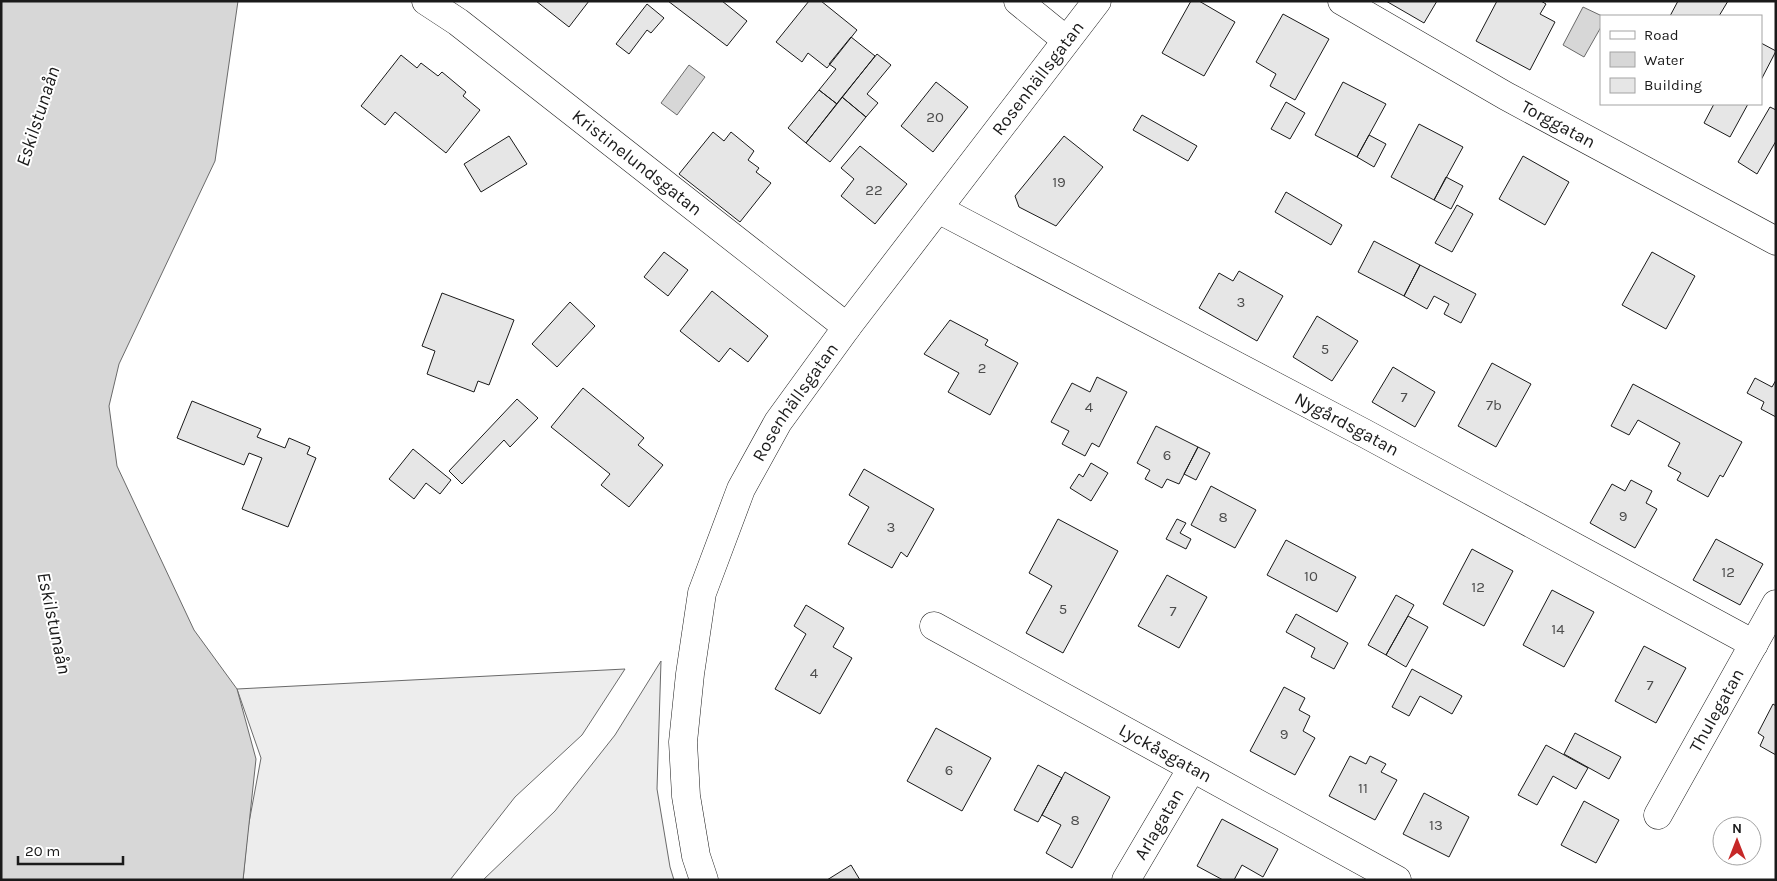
<svg xmlns="http://www.w3.org/2000/svg" width="1777" height="881" viewBox="0 0 1777 881" font-family="Karla,sans-serif">
	<style>
		.built { fill: #ededed; stroke: #6a6a6a }
		.water { fill: #d7d7d7; stroke: #6a6a6a }
		.building { fill: #e6e6e6; stroke: #1a1a1a }
		.lines { fill: none; stroke-linecap: round; stroke-linejoin: round }
		.minor-casing { stroke: #1a1a1a; stroke-width: 29 }
		.minor { stroke: #fff; stroke-width: 28 }
		.labels { text-anchor: middle; stroke-width: 4; stroke-linejoin: round; paint-order: stroke }
		.number-label { font-size: 15px; fill: #4d4d4d }
		.street-label { font-size: 18px; fill: #1a1a1a; stroke: #fff }
		.water-label { font-size: 19px; font-style: italic; fill: #1a1a1a; stroke: #fff }
	</style>
	<rect width="100%" height="100%" fill="#fff"/>
	<path class="built" d="M 661,661 L 657,789 L 670,867 L 674,880 L 483,880 L 555,811 L 615,735 Z
		M 625,669 L 582,735 L 515,797 L 450,880 L 243,880 L 248,828 L 261,758 L 237,689 Z"/>
	<path class="water" d="M 1,1 L 238,1 L 215,161 L 119,364 L 109,406 L 117,466 L 194,630 L 237,689 L 256,759 L 243,880 L 1,880 Z
		M 1583,7 L 1602,16 L 1601,27 L 1584,57 L 1563,45 Z
		M 689,65 L 705,77 L 677,115 L 661,103 Z"/>
	<path class="building" d="M 536,1 L 589,1 L 569,27 Z
		M 668,1 L 722,1 L 747,21 L 727,46 Z
		M 809,1 L 821,1 L 857,30 L 827,68 L 808,53 L 802,62 L 776,42 Z
		M 1191,1 L 1199,1 L 1235,22 L 1204,76 L 1162,53 Z
		M 1386,1 L 1437,1 L 1424,23 Z
		M 1497,1 L 1541,1 L 1546,4 L 1540,14 L 1555,22 L 1530,70 L 1476,41 Z
		M 1678,1 L 1728,1 L 1719,16 L 1670,16 Z
		M 647,4 L 664,18 L 651,33 L 647,30 L 629,54 L 616,44 Z
		M 1283,14 L 1329,39 L 1295,100 L 1270,86 L 1276,74 L 1256,62 Z
		M 851,37 L 875,56 L 837,104 L 819,90 L 836,69 L 829,64 Z
		M 1761,43 L 1776,51 L 1761,80 Z
		M 877,54 L 891,65 L 867,94 L 878,103 L 866,117 L 842,97 Z
		M 401,55 L 417,68 L 421,63 L 438,76 L 442,72 L 466,92 L 463,96 L 480,110 L 446,153 L 395,112 L 385,125 L 361,106 Z
		M 936,82 L 968,107 L 933,152 L 901,126 Z
		M 1343,82 L 1386,104 L 1357,157 L 1315,135 Z
		M 819,90 L 837,104 L 806,143 L 788,128 Z
		M 842,97 L 866,117 L 830,162 L 806,143 Z
		M 1286,102 L 1305,113 L 1290,139 L 1271,129 Z
		M 1714,104 L 1748,104 L 1730,137 L 1704,123 Z
		M 1770,107 L 1776,110 L 1776,141 L 1757,174 L 1738,162 Z
		M 1142,115 L 1197,146 L 1188,161 L 1133,130 Z
		M 1419,124 L 1463,147 L 1434,200 L 1391,177 Z
		M 713,132 L 724,141 L 731,132 L 754,151 L 748,160 L 759,168 L 756,172 L 771,183 L 740,222 L 679,174 Z
		M 1369,135 L 1386,144 L 1374,167 L 1357,157 Z
		M 509,136 L 527,164 L 481,192 L 464,164 Z
		M 1064,136 L 1103,167 L 1056,226 L 1019,207 L 1015,196 Z
		M 860,146 L 907,184 L 875,224 L 841,196 L 854,179 L 841,168 Z
		M 1523,156 L 1569,182 L 1545,225 L 1499,199 Z
		M 1446,177 L 1463,186 L 1451,209 L 1434,200 Z
		M 1286,192 L 1342,225 L 1331,245 L 1275,212 Z
		M 1457,205 L 1473,214 L 1452,252 L 1435,243 Z
		M 1374,241 L 1420,265 L 1404,296 L 1358,272 Z
		M 664,252 L 688,270 L 668,296 L 644,277 Z
		M 1652,252 L 1695,276 L 1666,329 L 1622,305 Z
		M 1420,265 L 1476,294 L 1461,323 L 1444,314 L 1449,304 L 1434,296 L 1427,309 L 1404,296 Z
		M 1239,271 L 1283,296 L 1257,341 L 1199,308 L 1219,273 L 1233,281 Z
		M 712,291 L 768,336 L 748,362 L 730,348 L 719,362 L 680,331 Z
		M 442,293 L 514,320 L 489,385 L 478,381 L 474,392 L 427,374 L 435,351 L 422,346 Z
		M 570,302 L 595,326 L 557,367 L 532,344 Z
		M 1317,316 L 1358,341 L 1332,381 L 1293,357 Z
		M 950,320 L 988,340 L 985,345 L 1018,363 L 990,415 L 948,392 L 959,373 L 924,354 Z
		M 1492,363 L 1531,384 L 1496,447 L 1458,426 Z
		M 1393,367 L 1435,392 L 1415,427 L 1372,402 Z
		M 1097,377 L 1127,392 L 1099,447 L 1092,443 L 1085,456 L 1062,444 L 1069,431 L 1051,422 L 1072,383 L 1090,392 Z
		M 1755,378 L 1772,387 L 1776,380 L 1776,417 L 1761,409 L 1764,402 L 1747,393 Z
		M 1633,384 L 1742,442 L 1723,477 L 1720,475 L 1708,497 L 1677,480 L 1681,473 L 1668,466 L 1680,443 L 1638,420 L 1629,435 L 1611,426 Z
		M 583,388 L 644,438 L 638,445 L 663,465 L 629,507 L 601,485 L 610,474 L 551,427 Z
		M 517,399 L 538,418 L 510,447 L 504,440 L 462,484 L 449,471 Z
		M 192,401 L 261,429 L 257,437 L 285,448 L 289,438 L 310,447 L 307,454 L 316,458 L 288,527 L 242,509 L 262,458 L 249,453 L 244,465 L 177,438 Z
		M 1156,426 L 1198,447 L 1179,484 L 1167,479 L 1162,488 L 1145,479 L 1150,470 L 1137,463 Z
		M 1198,447 L 1210,453 L 1196,480 L 1184,474 Z
		M 413,449 L 451,480 L 440,494 L 426,483 L 414,499 L 389,479 Z
		M 1091,463 L 1108,473 L 1091,501 L 1070,488 L 1079,474 L 1083,477 Z
		M 864,469 L 934,509 L 907,557 L 901,552 L 892,568 L 848,544 L 869,507 L 849,495 Z
		M 1631,480 L 1652,491 L 1646,503 L 1657,509 L 1635,548 L 1590,523 L 1612,484 L 1625,491 Z
		M 1211,486 L 1256,510 L 1235,548 L 1191,525 Z
		M 1058,519 L 1118,551 L 1063,653 L 1026,633 L 1052,586 L 1029,573 Z
		M 1177,519 L 1186,523 L 1180,533 L 1191,539 L 1186,549 L 1166,539 Z
		M 1716,539 L 1763,564 L 1740,605 L 1693,580 Z
		M 1286,540 L 1356,577 L 1337,612 L 1267,575 Z
		M 1472,549 L 1513,571 L 1484,626 L 1443,604 Z
		M 1167,575 L 1207,597 L 1179,648 L 1138,626 Z
		M 1552,590 L 1594,612 L 1564,667 L 1523,645 Z
		M 1396,595 L 1414,605 L 1386,655 L 1368,645 Z
		M 806,605 L 844,628 L 833,647 L 852,658 L 820,714 L 775,689 L 806,634 L 794,626 Z
		M 1296,614 L 1348,643 L 1334,669 L 1311,657 L 1315,648 L 1286,632 Z
		M 1408,616 L 1428,627 L 1406,667 L 1386,655 Z
		M 1644,646 L 1686,668 L 1656,723 L 1615,701 Z
		M 1412,669 L 1462,696 L 1452,714 L 1420,696 L 1409,716 L 1392,707 Z
		M 1284,687 L 1305,698 L 1299,710 L 1310,716 L 1303,731 L 1315,738 L 1295,775 L 1250,751 Z
		M 1773,704 L 1776,706 L 1776,755 L 1760,746 L 1764,737 L 1758,733 Z
		M 936,728 L 991,758 L 962,811 L 907,781 Z
		M 1575,733 L 1621,757 L 1609,779 L 1564,754 Z
		M 1546,745 L 1588,768 L 1576,789 L 1553,776 L 1537,805 L 1518,795 Z
		M 1350,756 L 1366,764 L 1370,756 L 1386,764 L 1381,772 L 1397,780 L 1375,820 L 1329,796 Z
		M 1038,765 L 1062,778 L 1038,822 L 1014,810 Z
		M 1065,772 L 1110,797 L 1072,868 L 1046,853 L 1061,825 L 1042,815 Z
		M 1424,793 L 1469,817 L 1449,857 L 1403,834 Z
		M 1584,801 L 1619,820 L 1596,863 L 1561,845 Z
		M 1222,819 L 1278,849 L 1263,877 L 1242,865 L 1234,880 L 1223,880 L 1197,866 Z
		M 851,865 L 860,880 L 827,880 Z"/>
	<g class="lines">
		<g class="minor-casing">
			<g id="minor">
				<path id="s1" d="M 426,1 L 458,22 L 847,327"/>
				<path d="M 1018,1 L 1066,40"/>
				<path id="s2" d="M 1342,1 L 1506,96 L 1776,241"/>
				<path id="s3" d="M 938,209 L 1364,433 L 1754,644"/>
				<path id="s4" d="M 934,626 L 1397,880"/>
				<path id="s5" d="M 1658,815 L 1776,604"/>
				<path id="s6" d="M 704,880 L 696,856 L 686,796 L 683,742 L 690,674 L 702,593 L 741,489 L 778,422 L 847,327 L 1097,1"/>
				<path id="s7" d="M 1126,880 L 1192,768"/>
			</g>
		</g>
		<use href="#minor" class="minor"/>
	</g>
	<g class="labels">
		<g class="number-label">
			<text x="935" y="122">20</text>
			<text x="1059" y="187">19</text>
			<text x="874" y="195">22</text>
			<text x="1241" y="307">3</text>
			<text x="1325" y="354">5</text>
			<text x="982" y="373">2</text>
			<text x="1404" y="402">7</text>
			<text x="1494" y="410">7b</text>
			<text x="1089" y="412">4</text>
			<text x="1167" y="460">6</text>
			<text x="1623" y="521">9</text>
			<text x="1223" y="522">8</text>
			<text x="891" y="532">3</text>
			<text x="1728" y="577">12</text>
			<text x="1311" y="581">10</text>
			<text x="1478" y="592">12</text>
			<text x="1063" y="614">5</text>
			<text x="1173" y="616">7</text>
			<text x="1558" y="634">14</text>
			<text x="814" y="678">4</text>
			<text x="1650" y="690">7</text>
			<text x="1284" y="739">9</text>
			<text x="949" y="775">6</text>
			<text x="1363" y="793">11</text>
			<text x="1075" y="825">8</text>
			<text x="1436" y="830">13</text>
		</g>
		<g class="street-label">
			<text dy="6" stroke="none"><textPath href="#s6" startOffset="909">Rosenhällsgatan</textPath></text>
			<text dy="6" stroke="none"><textPath href="#s2" startOffset="249">Torggatan</textPath></text>
			<text dy="6" stroke="none"><textPath href="#s1" startOffset="266">Kristinelundsgatan</textPath></text>
			<text dy="6" stroke="none"><textPath href="#s6" startOffset="504">Rosenhällsgatan</textPath></text>
			<text dy="6" stroke="none"><textPath href="#s3" startOffset="462">Nygårdsgatan</textPath></text>
			<text dy="6" stroke="none"><textPath href="#s5" startOffset="120">Thulegatan</textPath></text>
			<text dy="6" stroke="none"><textPath href="#s4" startOffset="264">Lyckåsgatan</textPath></text>
			<text dy="6" stroke="none"><textPath href="#s7" startOffset="65">Arlagatan</textPath></text>
		</g>
		<g class="water-label">
			<text transform="translate(37 116) rotate(-72)" y="7">Eskilstunaån</text>
			<text transform="translate(55 623) rotate(78)" y="7">Eskilstunaån</text>
		</g>
	</g>
	<rect width="1777" height="881" fill="none" stroke="#1a1a1a" stroke-width="5"/>
	<rect x="1600" y="15" width="162" height="90" fill="#ffffff" stroke="#a3a3a3"/>
	<rect x="1610" y="31" width="25" height="8" fill="#ffffff" stroke="#a3a3a3"/>
	<text x="1644" y="40" font-size="15" fill="#1a1a1a">Road</text>
	<rect x="1610" y="52" width="25" height="15" fill="#d7d7d7" stroke="#a3a3a3"/>
	<text x="1644" y="65" font-size="15" fill="#1a1a1a">Water</text>
	<rect x="1610" y="78" width="25" height="15" fill="#e6e6e6" stroke="#a3a3a3"/>
	<text x="1644" y="90" font-size="15" fill="#1a1a1a">Building</text>
	<g transform="translate(1737 841)"><circle r="24" fill="#ffffff" stroke="#a3a3a3"/>
	<path d="M0-4L9 19L0 12L-9 19Z" fill="#c62828"/>
	<text y="-8" font-size="14" font-weight="bold" text-anchor="middle" fill="#1a1a1a">N</text>
	</g>
	<path d="M18 856v8h105v-8" fill="none" stroke="#1a1a1a" stroke-width="2.5"/>
	<text x="25" y="856" font-size="15" fill="#1a1a1a" stroke="#ffffff" stroke-width="4" paint-order="stroke">20 m</text>
</svg>
